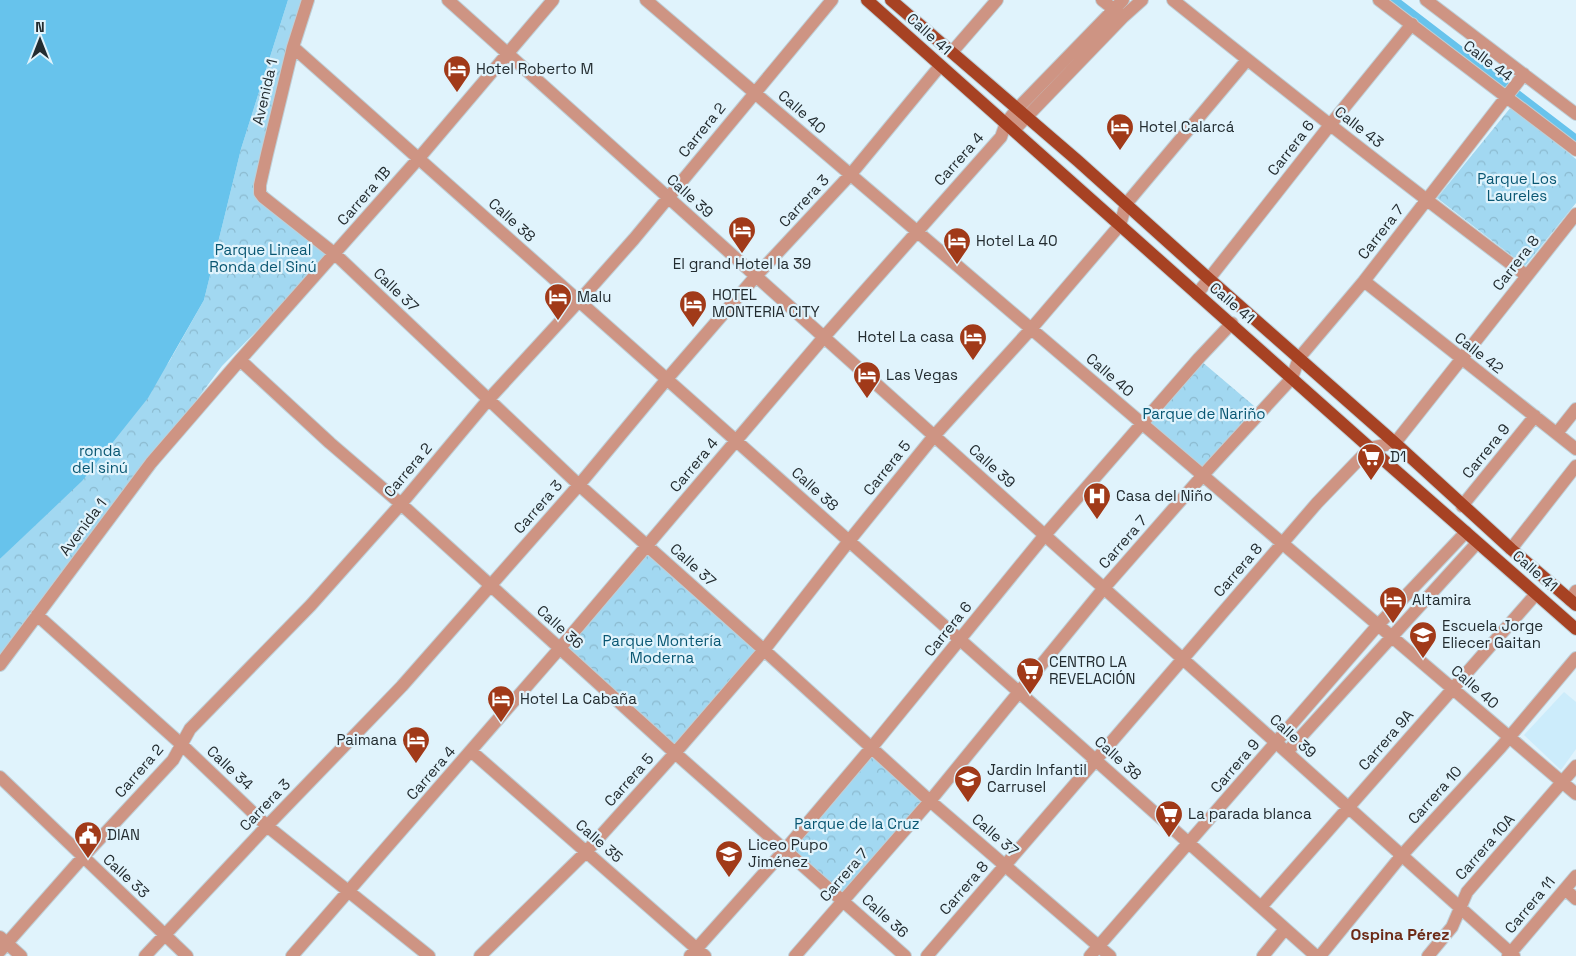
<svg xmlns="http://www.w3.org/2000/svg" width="1576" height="956" viewBox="0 0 1576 956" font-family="'Space Grotesk',sans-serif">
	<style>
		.built { fill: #ccecfb }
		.park { fill: url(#park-crowns) }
		.water { fill: #67c3ec }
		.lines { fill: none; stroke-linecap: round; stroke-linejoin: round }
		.canal { stroke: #67c3ec; stroke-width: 10 }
		.minor-casing { stroke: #becfd7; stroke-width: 14 }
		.major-casing { stroke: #becfd7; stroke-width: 14 }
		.minor { stroke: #ce9483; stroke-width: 12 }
		.major { stroke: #a74223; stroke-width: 12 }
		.labels { text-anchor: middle; stroke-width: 4.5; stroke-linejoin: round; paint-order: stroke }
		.street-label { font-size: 15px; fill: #232c30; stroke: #e0f3fc }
		.poi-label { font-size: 15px; fill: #232c30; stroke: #e0f3fc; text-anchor: start }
		.park-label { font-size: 15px; fill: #085672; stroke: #e0f3fc }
		.neighbourhood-label { font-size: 16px; font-weight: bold; fill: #6c2a16; stroke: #e0f3fc }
	</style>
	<defs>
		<pattern id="park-crowns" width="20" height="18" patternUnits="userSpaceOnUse" patternTransform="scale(1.25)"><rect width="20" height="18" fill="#a2d8f1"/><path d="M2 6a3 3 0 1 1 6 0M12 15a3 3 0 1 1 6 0" fill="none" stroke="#8bbacf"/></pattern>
	</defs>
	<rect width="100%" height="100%" fill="#e0f3fc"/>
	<path class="built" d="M 1564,692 L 1576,702 L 1576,749 L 1561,770 L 1524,735 Z"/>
	<path class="park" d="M 288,0 L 308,0 L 257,191 L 332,254 L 222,366 L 0,663 L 0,559 L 32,528 L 169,362 L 204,300 L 241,149 Z
		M 1511,107 L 1576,159 L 1576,203 L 1525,266 L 1437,198 Z
		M 1201,361 L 1260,411 L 1203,471 L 1145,423 Z
		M 649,553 L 757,649 L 674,747 L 565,647 Z
		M 871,751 L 927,800 L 844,896 L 787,848 Z"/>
	<path class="water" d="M 0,0 L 288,0 L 241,149 L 204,300 L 148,398 L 82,481 L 0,559 Z"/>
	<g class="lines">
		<path class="canal" d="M 1393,0 L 1576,140"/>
		<g class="minor-casing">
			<path id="minor" d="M 308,0 L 293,47 L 267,154 L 260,185 L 260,193 L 263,197 L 335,254 L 579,485 L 764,650 L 930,801 L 1110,956
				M 448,0 L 1514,956
				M 646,0 L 1576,794
				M 1102,0 L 1120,14
				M 1173,0 C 1290,94 1407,186 1527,276
				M 1379,0 L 1576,150
				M 1426,0 L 1576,114
				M 293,47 L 1316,956
				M 952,52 L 997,0
				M 1014,130 L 1123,17 L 1142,0
				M 1364,281 L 1576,449
				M 1197,294 L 1330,125 L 1412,24
				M 240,360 L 330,443 L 401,504 L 675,753 L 905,956
				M 1557,433 L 1576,409
				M 1462,506 L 1535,416
				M 1511,549 L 1576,466
				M 1570,600 L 1576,591
				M 37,615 L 181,744 L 267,826 L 429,956
				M 0,665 L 151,463 L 240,360 L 419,158 L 553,0
				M 471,751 L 705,956
				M 1287,752 L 1477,543
				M 0,777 L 187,956
				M 1565,889 L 1576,899
				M 1261,907 L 1536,594
				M 0,937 L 21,956
				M 0,951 L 83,857 L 173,760 L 190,729 L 311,605 L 401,504 L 488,400 L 579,301 L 634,239 L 832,0
				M 145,956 L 267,826 L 402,686 L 579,485 L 667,379 L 756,276 L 851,174 L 940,66
				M 292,956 L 560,648 L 824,337 L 1001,137 L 1006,123 L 1017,109 L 1123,0
				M 480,956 L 586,852 L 675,753 L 764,650 L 849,541 L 934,436 L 1031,329 L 1120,225 L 1126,204 L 1247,60
				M 690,956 L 784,851 L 872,747 L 1045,535 L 1199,358 L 1232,323
				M 795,956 L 930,801 L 1104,588 L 1203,475 L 1292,378 L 1299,358 L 1364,281 L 1524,74
				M 927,956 L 1317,503 L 1370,448 L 1395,443 L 1576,214
				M 1090,956 L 1378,625 L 1466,532
				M 1263,956 L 1285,929
				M 1320,956 L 1402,855 L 1501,747 L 1576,658
				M 1428,956 L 1452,927 L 1467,892 L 1576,766
				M 1508,956 L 1576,876"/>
		</g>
		<g class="major-casing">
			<path id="major" d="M 867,0 L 1370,448 L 1576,629
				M 891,0 L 1078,161 L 1208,278 L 1395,443 L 1511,549 L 1576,605"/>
		</g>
		<use href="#minor" class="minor"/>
		<use href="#major" class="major"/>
	</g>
	<defs>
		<g id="hotel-pin" transform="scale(1.4375)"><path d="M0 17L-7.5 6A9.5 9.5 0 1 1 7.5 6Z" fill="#a13a19" stroke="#e0f3fc"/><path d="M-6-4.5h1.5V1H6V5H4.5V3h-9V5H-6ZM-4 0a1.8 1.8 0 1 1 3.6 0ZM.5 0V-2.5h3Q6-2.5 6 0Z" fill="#fff"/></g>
		<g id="supermarket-pin" transform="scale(1.4375)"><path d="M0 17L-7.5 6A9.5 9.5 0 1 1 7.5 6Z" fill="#a13a19" stroke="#e0f3fc"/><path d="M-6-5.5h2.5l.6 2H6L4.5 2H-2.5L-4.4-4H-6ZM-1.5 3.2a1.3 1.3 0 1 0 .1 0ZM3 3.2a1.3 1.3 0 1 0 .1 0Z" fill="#fff"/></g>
		<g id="hospital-pin" transform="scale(1.4375)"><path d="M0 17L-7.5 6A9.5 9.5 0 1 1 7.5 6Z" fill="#a13a19" stroke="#e0f3fc"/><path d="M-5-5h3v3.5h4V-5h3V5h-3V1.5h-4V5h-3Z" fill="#fff"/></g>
		<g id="school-pin" transform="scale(1.4375)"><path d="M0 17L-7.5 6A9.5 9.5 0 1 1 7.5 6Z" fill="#a13a19" stroke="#e0f3fc"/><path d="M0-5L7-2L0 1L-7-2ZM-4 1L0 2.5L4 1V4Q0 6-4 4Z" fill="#fff"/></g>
		<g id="civic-pin" transform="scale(1.4375)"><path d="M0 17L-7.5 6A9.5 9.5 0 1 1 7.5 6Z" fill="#a13a19" stroke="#e0f3fc"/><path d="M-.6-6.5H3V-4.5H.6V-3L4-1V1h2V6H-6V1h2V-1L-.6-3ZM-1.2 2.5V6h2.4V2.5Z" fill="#fff"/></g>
	</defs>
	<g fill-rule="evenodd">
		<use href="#hotel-pin" x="457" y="69"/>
		<use href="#hotel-pin" x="1120" y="127"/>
		<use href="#hotel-pin" x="742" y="230"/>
		<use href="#hotel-pin" x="957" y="241"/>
		<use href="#hotel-pin" x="558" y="297"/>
		<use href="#hotel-pin" x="693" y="304"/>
		<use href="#hotel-pin" x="973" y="337"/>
		<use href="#hotel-pin" x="867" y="375"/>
		<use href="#supermarket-pin" x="1371" y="457"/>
		<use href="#hospital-pin" x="1097" y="496"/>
		<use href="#hotel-pin" x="1393" y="600"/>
		<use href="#school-pin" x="1423" y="635"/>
		<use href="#supermarket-pin" x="1030" y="671"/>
		<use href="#hotel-pin" x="501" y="699"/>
		<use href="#hotel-pin" x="416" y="740"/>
		<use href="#school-pin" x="968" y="779"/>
		<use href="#supermarket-pin" x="1169" y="814"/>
		<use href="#civic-pin" x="88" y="835"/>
		<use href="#school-pin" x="729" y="854"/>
	</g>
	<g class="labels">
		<g class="street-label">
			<text transform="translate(929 34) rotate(42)" y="5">Calle 41</text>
			<text transform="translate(1488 61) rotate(37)" y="5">Calle 44</text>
			<text transform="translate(265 92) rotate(-77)" y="5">Avenida 1</text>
			<text transform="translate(802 112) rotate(41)" y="5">Calle 40</text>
			<text transform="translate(1359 127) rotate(38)" y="5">Calle 43</text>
			<text transform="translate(702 130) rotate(-51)" y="5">Carrera 2</text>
			<text transform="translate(1291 148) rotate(-52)" y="5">Carrera 6</text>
			<text transform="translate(959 159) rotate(-48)" y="5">Carrera 4</text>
			<text transform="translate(364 196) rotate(-49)" y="5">Carrera 1B</text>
			<text transform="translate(690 196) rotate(42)" y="5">Calle 39</text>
			<text transform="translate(804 201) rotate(-47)" y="5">Carrera 3</text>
			<text transform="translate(512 220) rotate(42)" y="5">Calle 38</text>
			<text transform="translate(1381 232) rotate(-52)" y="5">Carrera 7</text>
			<text transform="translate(1516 263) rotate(-52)" y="5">Carrera 8</text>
			<text transform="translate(396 290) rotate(44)" y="5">Calle 37</text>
			<text transform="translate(1232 303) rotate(41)" y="5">Calle 41</text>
			<text transform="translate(1479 353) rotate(38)" y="5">Calle 42</text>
			<text transform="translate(1110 375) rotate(41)" y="5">Calle 40</text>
			<text transform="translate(1486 451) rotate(-51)" y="5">Carrera 9</text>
			<text transform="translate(694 465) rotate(-50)" y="5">Carrera 4</text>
			<text transform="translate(992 466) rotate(42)" y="5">Calle 39</text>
			<text transform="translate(887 468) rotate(-51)" y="5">Carrera 5</text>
			<text transform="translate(408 470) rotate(-50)" y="5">Carrera 2</text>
			<text transform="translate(815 489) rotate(42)" y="5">Calle 38</text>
			<text transform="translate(538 507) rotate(-49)" y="5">Carrera 3</text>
			<text transform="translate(83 527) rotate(-53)" y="5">Avenida 1</text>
			<text transform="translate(1123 542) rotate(-49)" y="5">Carrera 7</text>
			<text transform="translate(693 565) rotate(42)" y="5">Calle 37</text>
			<text transform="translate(1238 570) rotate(-49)" y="5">Carrera 8</text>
			<text transform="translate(1535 571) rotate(41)" y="5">Calle 41</text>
			<text transform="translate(560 627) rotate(42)" y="5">Calle 36</text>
			<text transform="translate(948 629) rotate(-51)" y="5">Carrera 6</text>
			<text transform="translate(1475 687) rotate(41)" y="5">Calle 40</text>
			<text transform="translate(1293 736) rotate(42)" y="5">Calle 39</text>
			<text transform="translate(1386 740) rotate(-49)" y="5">Carrera 9A</text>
			<text transform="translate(1118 758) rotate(42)" y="5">Calle 38</text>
			<text transform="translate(1235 766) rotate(-49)" y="5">Carrera 9</text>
			<text transform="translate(230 768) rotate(43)" y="5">Calle 34</text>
			<text transform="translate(139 771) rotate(-49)" y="5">Carrera 2</text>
			<text transform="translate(431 773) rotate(-49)" y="5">Carrera 4</text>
			<text transform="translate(629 780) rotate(-48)" y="5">Carrera 5</text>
			<text transform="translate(1435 795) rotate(-48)" y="5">Carrera 10</text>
			<text transform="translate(265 805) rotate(-46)" y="5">Carrera 3</text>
			<text transform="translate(995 835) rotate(41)" y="5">Calle 37</text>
			<text transform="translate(599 841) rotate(41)" y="5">Calle 35</text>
			<text transform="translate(1485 847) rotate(-49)" y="5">Carrera 10A</text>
			<text transform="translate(844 875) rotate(-49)" y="5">Carrera 7</text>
			<text transform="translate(126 876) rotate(43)" y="5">Calle 33</text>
			<text transform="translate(964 888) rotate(-49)" y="5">Carrera 8</text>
			<text transform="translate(1530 905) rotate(-50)" y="5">Carrera 11</text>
			<text transform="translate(885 916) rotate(42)" y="5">Calle 36</text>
		</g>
		<g class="poi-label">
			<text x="476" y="74">Hotel Roberto M</text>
			<text x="1139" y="132">Hotel Calarcá</text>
			<text x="976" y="246">Hotel La 40</text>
			<text x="742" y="269" text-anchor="middle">El grand Hotel la 39</text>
			<text x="712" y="300">HOTEL<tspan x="712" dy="17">MONTERIA CITY</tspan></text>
			<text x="577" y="302">Malu</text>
			<text x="954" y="342" text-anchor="end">Hotel La casa</text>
			<text x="886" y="380">Las Vegas</text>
			<text x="1390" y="462">D1</text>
			<text x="1116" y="501">Casa del Niño</text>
			<text x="1412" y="605">Altamira</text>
			<text x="1442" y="631">Escuela Jorge<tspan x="1442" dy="17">Eliecer Gaitan</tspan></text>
			<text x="1049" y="667">CENTRO LA<tspan x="1049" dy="17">REVELACIÓN</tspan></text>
			<text x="520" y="704">Hotel La Cabaña</text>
			<text x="397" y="745" text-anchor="end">Paimana</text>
			<text x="987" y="775">Jardin Infantil<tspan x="987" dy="17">Carrusel</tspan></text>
			<text x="1188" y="819">La parada blanca</text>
			<text x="107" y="840">DIAN</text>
			<text x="748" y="850">Liceo Pupo<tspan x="748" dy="17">Jiménez</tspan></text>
		</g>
		<g class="park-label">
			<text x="1517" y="184">Parque Los<tspan x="1517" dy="17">Laureles</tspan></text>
			<text x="263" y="255">Parque Lineal<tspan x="263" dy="17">Ronda del Sinú</tspan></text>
			<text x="1204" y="419">Parque de Nariño</text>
			<text x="100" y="456">ronda<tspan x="100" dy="17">del sinú</tspan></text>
			<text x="662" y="646">Parque Montería<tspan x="662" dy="17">Moderna</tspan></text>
			<text x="857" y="829">Parque de la Cruz</text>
		</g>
		<g class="neighbourhood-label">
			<text x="1400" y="940">Ospina Pérez</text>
		</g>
	</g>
	<g transform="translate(40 40)" stroke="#e0f3fc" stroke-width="4" paint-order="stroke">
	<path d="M0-4L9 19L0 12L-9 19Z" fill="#232c30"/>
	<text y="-8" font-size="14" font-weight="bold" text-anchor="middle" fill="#232c30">N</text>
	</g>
</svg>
